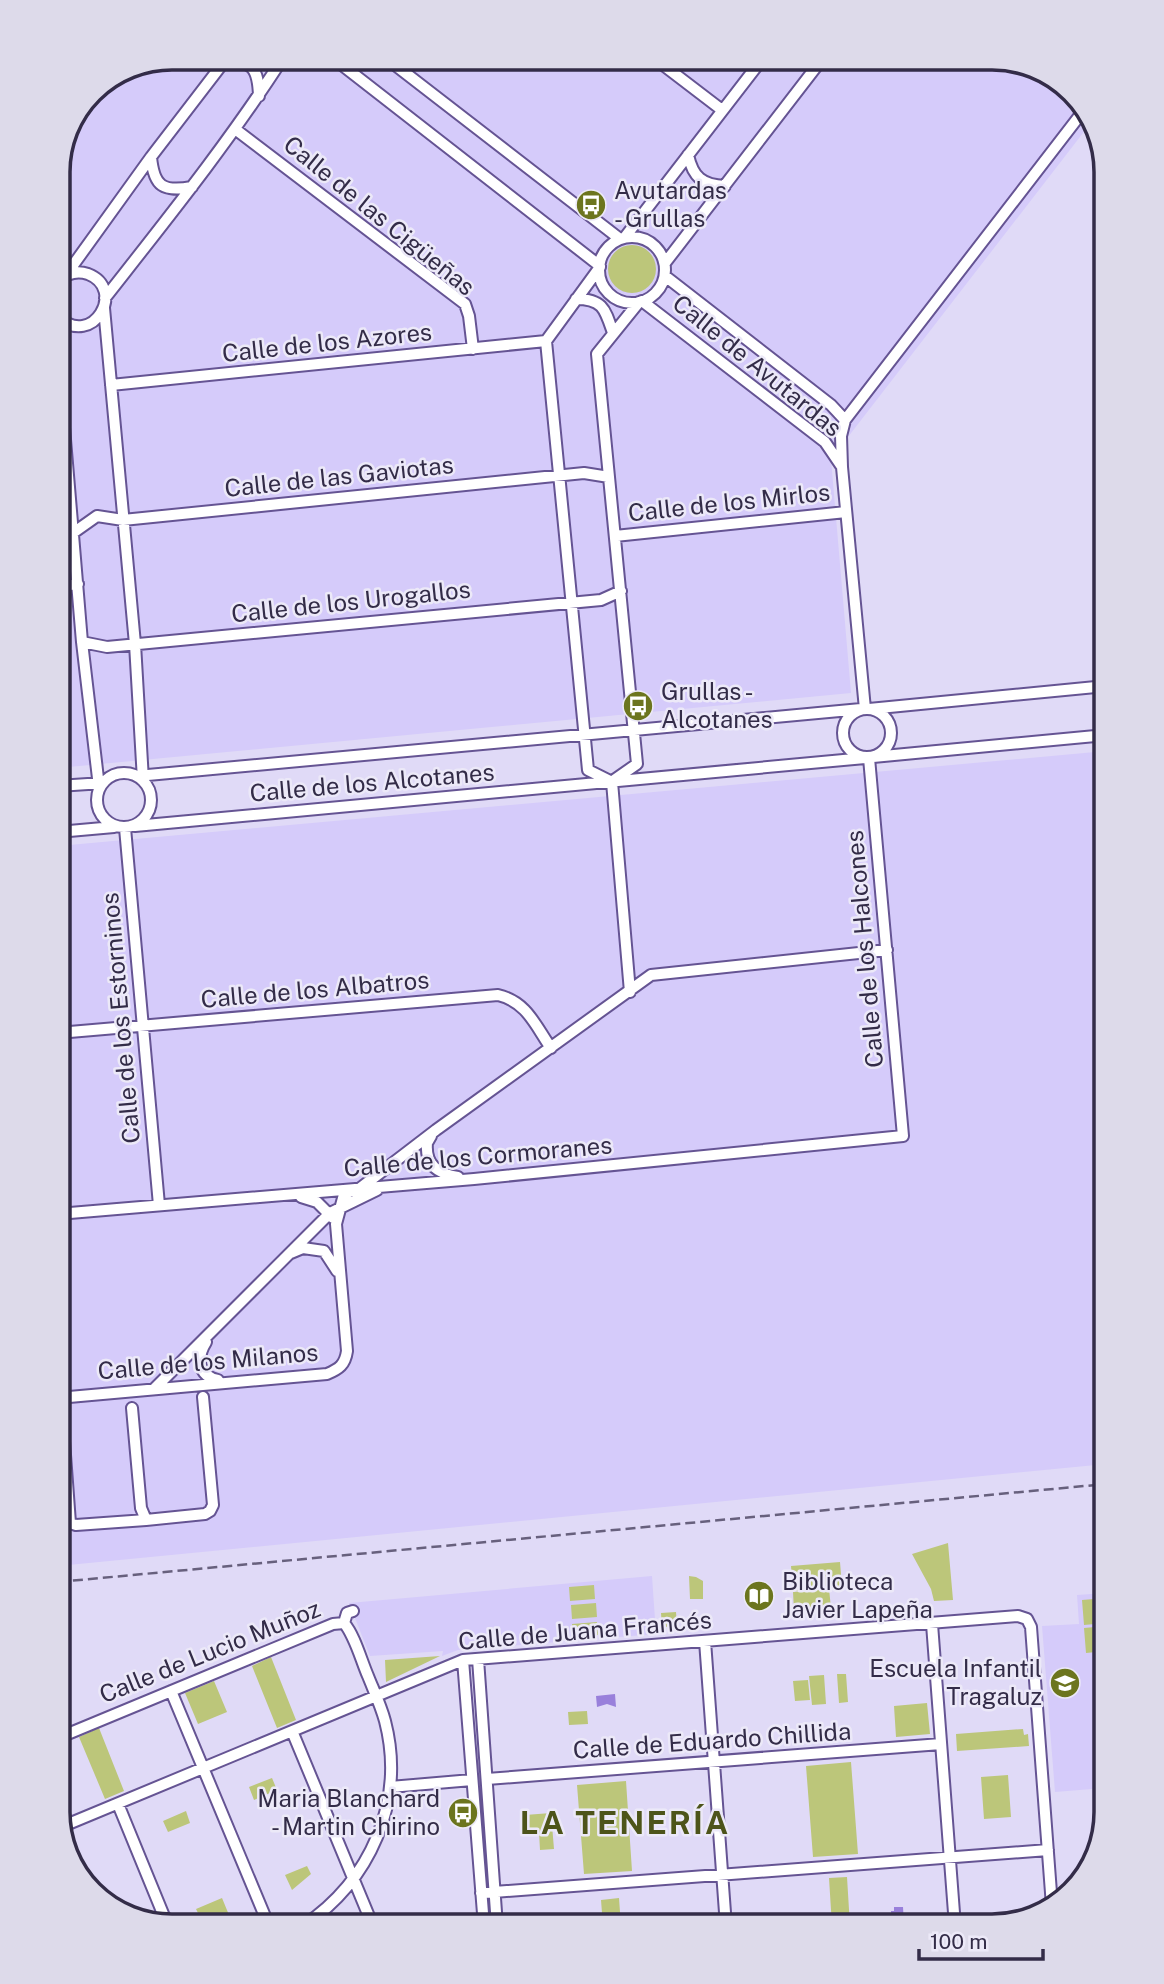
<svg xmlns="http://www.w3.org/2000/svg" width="1164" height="1984" viewBox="0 0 1164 1984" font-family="'Public Sans',sans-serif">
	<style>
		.built { fill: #d5cbfa }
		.green { fill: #bcc67a }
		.water { fill: #9980db }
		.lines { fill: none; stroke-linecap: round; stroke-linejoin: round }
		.minor-casing { stroke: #655493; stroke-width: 14 }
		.minor { stroke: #fff; stroke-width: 10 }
		.rail { stroke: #67607d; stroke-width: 2.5; stroke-dasharray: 10 5; stroke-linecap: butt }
		.labels { text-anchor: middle; stroke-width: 5; stroke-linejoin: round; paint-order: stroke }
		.poi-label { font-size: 24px; fill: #332c48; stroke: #ece9f8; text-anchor: start }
		.street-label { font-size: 24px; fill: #332c48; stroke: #ece9f8 }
		.district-label { font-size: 32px; font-weight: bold; letter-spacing: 2px; fill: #4d541a; stroke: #ece9f8 }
		.rim { fill: none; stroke: #332c48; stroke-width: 3.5 }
	</style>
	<rect width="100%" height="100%" fill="#e0daf7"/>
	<path class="built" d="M 172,58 L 999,58 L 1056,77 L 1093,120 L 831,459 L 851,693 L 58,768 L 58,165 L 92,91 Z
		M 1106,751 L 1106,1464 L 58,1566 L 58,846 Z
		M 652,1576 L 656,1634 L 458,1650 L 442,1656 L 443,1651 L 370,1656 L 349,1603 Z
		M 1106,1593 L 1106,1812 L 1097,1844 L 1092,1789 L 1055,1792 L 1042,1626 L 1079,1624 L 1077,1595 Z"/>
	<path class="green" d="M608 269a24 24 0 1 1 48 0a24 24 0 1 1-48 0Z
		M 948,1543 L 953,1600 L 934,1601 L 931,1589 L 912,1554 Z
		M 840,1562 L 842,1587 L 793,1591 L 791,1566 Z
		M 689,1576 L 696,1577 L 703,1581 L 703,1599 L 690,1599 Z
		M 594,1585 L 595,1599 L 570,1601 L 569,1587 Z
		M 829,1589 L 831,1608 L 794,1611 L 793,1592 Z
		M 1106,1598 L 1106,1623 L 1084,1625 L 1082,1600 Z
		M 596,1603 L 597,1617 L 572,1619 L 571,1605 Z
		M 676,1612 L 677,1626 L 662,1627 L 661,1613 Z
		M 597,1622 L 598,1635 L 573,1637 L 572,1624 Z
		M 1106,1626 L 1106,1651 L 1086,1653 L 1084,1628 Z
		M 440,1656 L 386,1682 L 385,1660 Z
		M 271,1657 L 296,1720 L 277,1728 L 252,1666 Z
		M 837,1674 L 846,1674 L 848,1702 L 839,1703 Z
		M 824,1675 L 826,1704 L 812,1705 L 809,1676 Z
		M 808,1680 L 810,1700 L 795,1701 L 793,1681 Z
		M 214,1681 L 227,1712 L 198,1724 L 185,1693 Z
		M 927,1703 L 930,1734 L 896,1737 L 894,1706 Z
		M 587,1711 L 588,1724 L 569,1725 L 568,1712 Z
		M 99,1728 L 124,1791 L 105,1799 L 79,1737 Z
		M 1023,1729 L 1024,1735 L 1028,1734 L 1029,1746 L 957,1751 L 956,1734 Z
		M 851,1762 L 858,1854 L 813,1857 L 806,1766 Z
		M 1008,1775 L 1011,1817 L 984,1819 L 981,1777 Z
		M 272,1778 L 277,1790 L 254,1800 L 249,1787 Z
		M 626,1781 L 632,1871 L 584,1874 L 577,1785 Z
		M 186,1811 L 190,1823 L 168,1832 L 163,1821 Z
		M 551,1813 L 554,1849 L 540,1850 L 539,1832 L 527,1833 L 525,1815 Z
		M 307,1866 L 311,1874 L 292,1890 L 285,1875 Z
		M 847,1877 L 850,1926 L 832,1926 L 829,1878 Z
		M 222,1898 L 229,1915 L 200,1917 L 196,1909 Z
		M 619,1898 L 621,1926 L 603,1926 L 601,1900 Z
		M 801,1913 L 802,1926 L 767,1926 L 766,1915 Z"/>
	<path class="water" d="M 615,1694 L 616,1707 L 607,1704 L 597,1707 L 596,1696 Z
		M 894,1907 L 903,1907 L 904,1924 L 892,1925 L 891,1911 L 894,1911 Z"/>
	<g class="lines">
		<g class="minor-casing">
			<path id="minor" d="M 333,58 L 600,266
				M 386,58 L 620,239
				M 654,58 L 722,110
				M 224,61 C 253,61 258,68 259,96
				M 235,129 L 465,304 L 469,316 L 473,349
				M 688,155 C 693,177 702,185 725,186
				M 151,157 C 154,187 163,192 192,187
				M 625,237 L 763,58
				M599 270a33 33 0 1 1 66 0a33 33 0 1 1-66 0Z
				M 665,263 L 823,58
				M 600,267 L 546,341 L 588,770 L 610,781
				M 66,275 L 151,157 L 227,58
				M 665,276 L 831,405 L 845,420 L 841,436 L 842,467 L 865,709
				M 105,298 C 167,219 229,142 283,58
				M 576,299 C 603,299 605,309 613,333
				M 642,301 L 825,442 L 842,467
				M 104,308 L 135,644 L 143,780
				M 58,317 C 93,349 127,289 88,274 C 76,270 66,274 58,281
				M 58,356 L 82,642 L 99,787
				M 111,385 L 546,341
				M 845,420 L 1084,110
				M 73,533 L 97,516 L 123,520 L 584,473 L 609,477
				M 615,536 L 846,512
				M 58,586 L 78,584
				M 82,642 L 107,647 L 601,600 L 621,591
				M843 733a24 24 0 1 1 48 0a24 24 0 1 1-48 0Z
				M 869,709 L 1106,686
				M 873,757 L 1106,735
				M97 800a27 27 0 1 1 54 0a27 27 0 1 1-54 0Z
				M 137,776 L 861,709
				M 614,780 L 637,764 L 597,354 L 639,302
				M 612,782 L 630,992
				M 58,786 L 103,783
				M 135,826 L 865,758
				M 125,828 L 159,1205
				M 58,832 L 114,827
				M 58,1033 L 498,995 C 527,1002 535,1025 551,1048
				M 431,1136 L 427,1143 C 425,1165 438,1174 458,1177
				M 301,1197 L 317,1202 L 333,1218
				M 58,1214 L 474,1179 L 903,1136 L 869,758
				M 291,1253 L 303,1248 L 324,1251 L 337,1271
				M 206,1342 C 196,1358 198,1376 218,1380
				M 154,1389 L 330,1213 L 377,1190
				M 58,1398 L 327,1374 C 339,1369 345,1365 347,1351 L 336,1224 L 343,1198 L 349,1192 L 359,1189 L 436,1130 L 651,975 L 887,950
				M 132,1408 L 141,1508 L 146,1520 L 205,1514 L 210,1511 L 213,1505 L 203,1397
				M 62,1414 L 70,1523 L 76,1525 L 146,1520
				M 344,1623 L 347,1613 L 353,1611
				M 932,1624 L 955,1926
				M 705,1641 L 726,1926
				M 478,1659 L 497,1926
				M 463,1660 L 484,1926
				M 171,1691 L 269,1926
				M 292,1731 L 373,1926
				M 58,1738 L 333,1624 L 344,1623 C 355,1636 361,1660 368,1676 C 374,1691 381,1706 385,1721 C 406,1802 370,1881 303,1926
				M 487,1779 L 941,1744
				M 390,1787 L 472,1780
				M 118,1804 L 168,1926
				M 61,1827 L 463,1660 L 1018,1616 L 1027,1619 L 1031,1627 L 1052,1906
				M 481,1893 L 1048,1850"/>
		</g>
		<use href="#minor" class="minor"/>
		<path class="rail" d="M 58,1582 L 1106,1484"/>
	</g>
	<defs>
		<g id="bus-disc" transform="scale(1.575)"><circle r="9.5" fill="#6c751e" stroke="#ece9f8"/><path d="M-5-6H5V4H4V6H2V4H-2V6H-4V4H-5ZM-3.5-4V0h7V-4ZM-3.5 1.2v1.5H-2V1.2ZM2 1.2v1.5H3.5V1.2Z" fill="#fff"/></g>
		<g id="library-disc" transform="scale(1.575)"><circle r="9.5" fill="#6c751e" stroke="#ece9f8"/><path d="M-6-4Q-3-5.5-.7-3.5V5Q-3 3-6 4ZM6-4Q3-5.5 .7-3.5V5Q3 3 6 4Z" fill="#fff"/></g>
		<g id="school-disc" transform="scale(1.575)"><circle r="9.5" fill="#6c751e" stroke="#ece9f8"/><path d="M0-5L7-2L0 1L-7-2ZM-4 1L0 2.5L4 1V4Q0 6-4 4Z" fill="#fff"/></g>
	</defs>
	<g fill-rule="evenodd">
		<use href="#bus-disc" x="591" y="205"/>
		<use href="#bus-disc" x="638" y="706"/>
		<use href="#library-disc" x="759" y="1596"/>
		<use href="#school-disc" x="1065" y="1683"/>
		<use href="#bus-disc" x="463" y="1813"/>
	</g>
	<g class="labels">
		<g class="poi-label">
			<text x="614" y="199">Avutardas<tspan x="614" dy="28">- Grullas</tspan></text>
			<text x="661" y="700">Grullas -<tspan x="661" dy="28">Alcotanes</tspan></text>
			<text x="782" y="1590">Biblioteca<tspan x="782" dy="28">Javier Lapeña</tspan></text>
			<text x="1042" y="1677" text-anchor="end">Escuela Infantil<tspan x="1042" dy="28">Tragaluz</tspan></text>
			<text x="440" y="1807" text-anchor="end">Maria Blanchard<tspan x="440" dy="28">- Martin Chirino</tspan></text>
		</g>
		<g class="street-label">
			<text transform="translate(379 216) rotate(39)" y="8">Calle de las Cigüeñas</text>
			<text transform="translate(327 343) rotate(-6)" y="8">Calle de los Azores</text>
			<text transform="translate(757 366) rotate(39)" y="8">Calle de Avutardas</text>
			<text transform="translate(339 477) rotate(-6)" y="8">Calle de las Gaviotas</text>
			<text transform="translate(729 503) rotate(-6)" y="8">Calle de los Mirlos</text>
			<text transform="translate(351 602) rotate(-6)" y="8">Calle de los Urogallos</text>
			<text transform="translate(372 783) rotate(-5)" y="8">Calle de los Alcotanes</text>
			<text transform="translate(865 949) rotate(-95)" y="8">Calle de los Halcones</text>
			<text transform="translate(315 990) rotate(-5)" y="8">Calle de los Albatros</text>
			<text transform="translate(121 1018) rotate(-95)" y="8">Calle de los Estorninos</text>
			<text transform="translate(478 1157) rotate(-5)" y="8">Calle de los Cormoranes</text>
			<text transform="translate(208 1362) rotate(-5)" y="8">Calle de los Milanos</text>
			<text transform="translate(585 1631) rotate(-5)" y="8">Calle de Juana Francés</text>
			<text transform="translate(210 1652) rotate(-22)" y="8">Calle de Lucio Muñoz</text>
			<text transform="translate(712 1741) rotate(-4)" y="8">Calle de Eduardo Chillida</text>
		</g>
		<g class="district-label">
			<text x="625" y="1834">LA TENERÍA</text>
		</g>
	</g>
	<path d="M0 0H1164V1984H0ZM172 70H992A102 102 0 0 1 1094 172V1812A102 102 0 0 1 992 1914H172A102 102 0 0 1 70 1812V172A102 102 0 0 1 172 70Z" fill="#dddaea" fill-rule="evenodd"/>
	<path class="rim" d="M172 70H992A102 102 0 0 1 1094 172V1812A102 102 0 0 1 992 1914H172A102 102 0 0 1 70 1812V172A102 102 0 0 1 172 70Z"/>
	<path d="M919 1949v10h124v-10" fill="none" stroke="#332c48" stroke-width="3.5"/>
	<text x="930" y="1949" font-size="21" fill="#332c48" stroke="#ece9f8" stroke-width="5" paint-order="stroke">100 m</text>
</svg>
